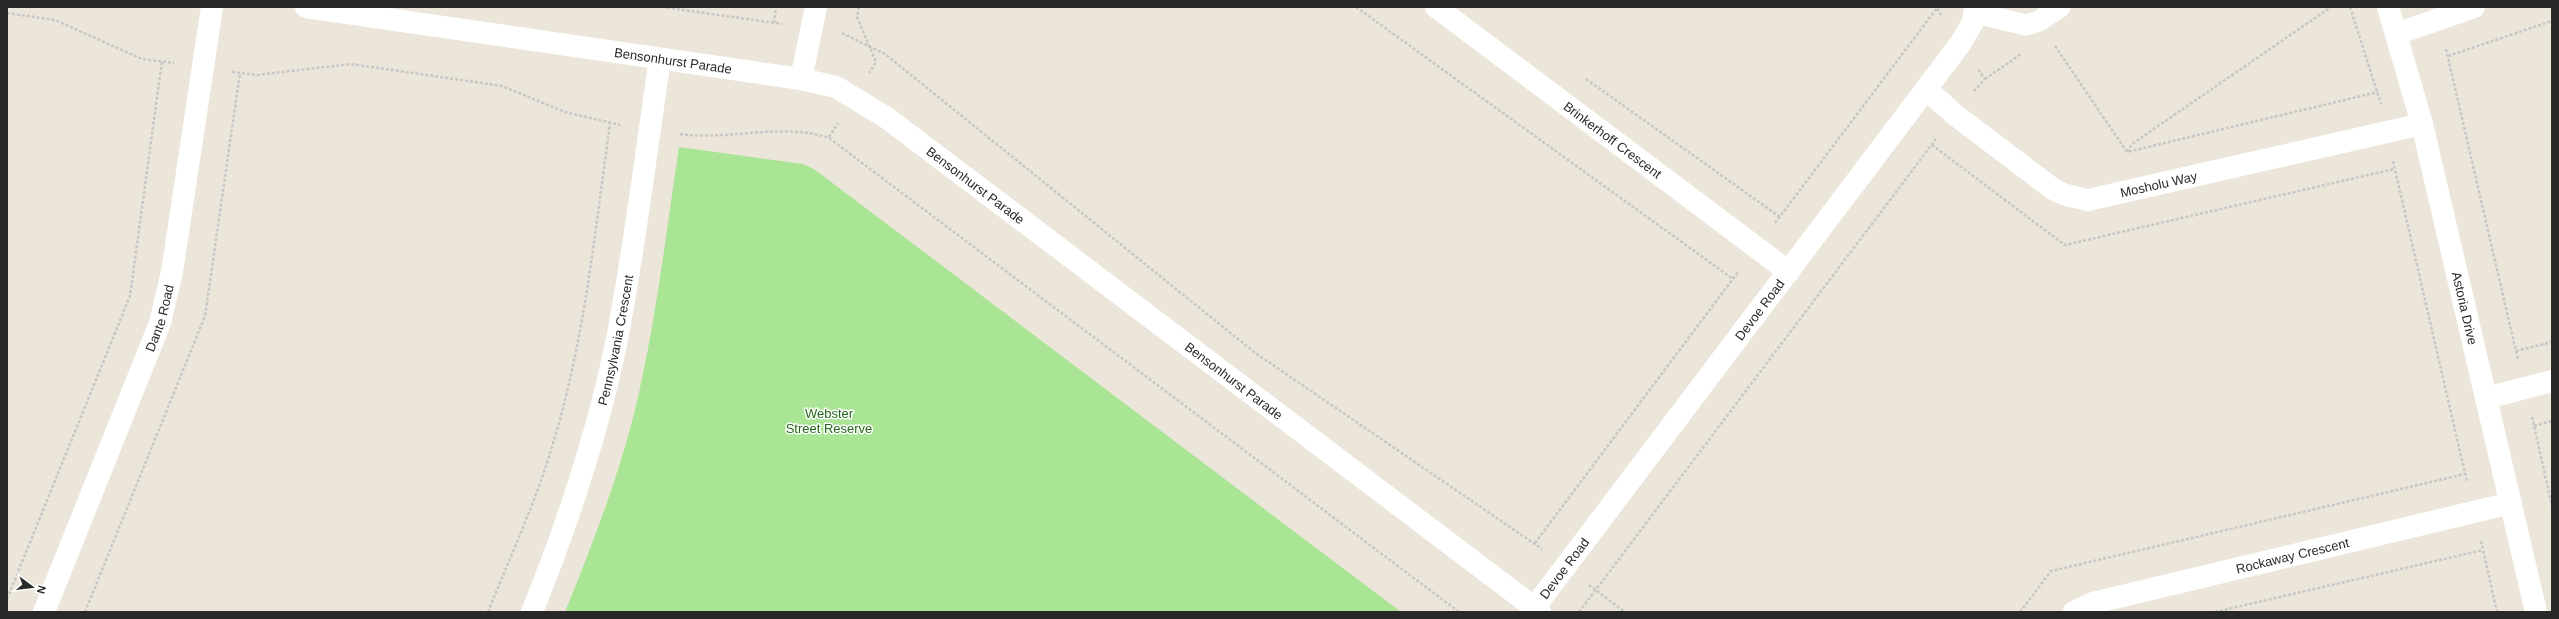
<svg xmlns="http://www.w3.org/2000/svg" width="2559" height="619" font-family="Helvetica,sans-serif">
  <rect width="100%" height="100%" fill="#ece6da"/>
  <!-- green -->
  <path fill="#aae495" d="M679 147 803 164 814 169 1401 612H565C595 538 625 461 641 383 658 305 667 226 679 147Z"/>
  <g fill="none" stroke-linecap="round" stroke-linejoin="round">
    <!-- path -->
    <path stroke="#c7c7c7" stroke-width="2.5" stroke-dasharray="3 2" stroke-linecap="butt" d="M662 7 782 24
      M859 7 857 17 876 62 869 73
      M1356 7 1733 279
      M2350 7 2381 104
      M7 13 55 20 142 59 174 63
      M774 23 776 7
      M842 33 885 54 1254 352 1542 549
      M2055 46 2127 152 2378 92
      M2446 49 2518 360
      M2448 56 2552 21
      M232 72 257 75 351 64 502 86 565 112 620 125
      M1586 79 1780 217
      M1985 79 2021 54
      M1974 91 1985 79 1978 69
      M680 134C730 141 783 122 829 138L1459 612
      M829 137 838 123
      M1932 145 2065 245 2394 169
      M2127 152 2132 144 2331 7
      M2393 161 2467 482
      M1775 223 1937 8 1941 15
      M2516 351 2552 342
      M2532 417 2552 506
      M2534 426 2552 421
      M2481 541 2497 612
      M1535 543 1738 272
      M1589 585 1625 612
      M7 599 130 296 162 61
      M85 612 205 316 240 73
      M488 612C511 555 537 499 554 440 585 337 595 230 610 124
      M1579 612 1936 139
      M2020 612 2051 571 2465 474
      M2215 612 2483 550"/>
    <!-- lane -->
    <path stroke="#fff" stroke-width="21" d="M1975 13 2026 25 2039 21 2060 7"/>
    <!-- street -->
    <g stroke="#fff" stroke-width="22">
      <path id="s1" d="M1436 7 1789 272"/>
      <path id="s2" d="M2388 7 2422 124 2536 612"/>
      <path d="M2396 34 2474 7"/>
      <path d="M801 79 816 7"/>
      <path id="s3" d="M1926 89 1954 114 2053 189 2066 195 2088 200 2422 124"/>
      <path d="M2486 398 2552 381"/>
      <path id="s4" d="M1534 608 1960 44 1973 22 1975 7"/>
      <path id="s5" d="M44 612 160 323 172 272 212 7"/>
      <path id="s6" d="M532 612C568 523 598 433 617 339 635 246 646 152 660 59"/>
      <path id="s7" d="M2074 612 2093 603 2511 503"/>
    </g>
    <!-- secondary -->
    <path stroke="#fff" stroke-width="22" id="s8" d="M306 7 801 79 836 87 887 118 1540 612"/>
  </g>
  <g text-anchor="middle" stroke-width="3" stroke-linejoin="round" paint-order="stroke">
    <!-- street labels -->
    <g font-size="13" fill="#292929" stroke="#fff">
      <text dy="5" stroke="none"><textPath href="#s8" startOffset="371">Bensonhurst Parade</textPath></text>
      <text dy="5" stroke="none"><textPath href="#s1" startOffset="221">Brinkerhoff Crescent</textPath></text>
      <text dy="5" stroke="none"><textPath href="#s3" startOffset="271">Mosholu Way</textPath></text>
      <text dy="5" stroke="none"><textPath href="#s8" startOffset="707">Bensonhurst Parade</textPath></text>
      <text dy="5" stroke="none"><textPath href="#s2" startOffset="311">Astoria Drive</textPath></text>
      <text dy="5" stroke="none"><textPath href="#s4" startOffset="374">Devoe Road</textPath></text>
      <text dy="5" stroke="none"><textPath href="#s5" startOffset="316">Dante Road</textPath></text>
      <text dy="5" stroke="none"><textPath href="#s6" startOffset="285">Pennsylvania Crescent</textPath></text>
      <text dy="5" stroke="none"><textPath href="#s8" startOffset="1031">Bensonhurst Parade</textPath></text>
      <text dy="5" stroke="none"><textPath href="#s7" startOffset="226">Rockaway Crescent</textPath></text>
      <text dy="5" stroke="none"><textPath href="#s4" startOffset="50">Devoe Road</textPath></text>
    </g>
    <!-- park labels -->
    <g font-size="13" fill="#226718" stroke="#fff">
      <text x="829" y="418">Webster<tspan x="829" dy="15">Street Reserve</tspan></text>
    </g>
  </g>
  <!-- border -->
  <rect width="2559" height="619" fill="none" stroke="#292929" stroke-width="16"/>
  <!-- north arrow -->
  <g transform="translate(32 587) rotate(105)" stroke="#ffffff" stroke-width="3" paint-order="stroke">
  <path d="M0-3L7 15L0 10L-7 15Z" fill="#292929"/>
  <text y="-6" font-size="11" font-weight="bold" text-anchor="middle" fill="#292929">N</text>
  </g>
</svg>
